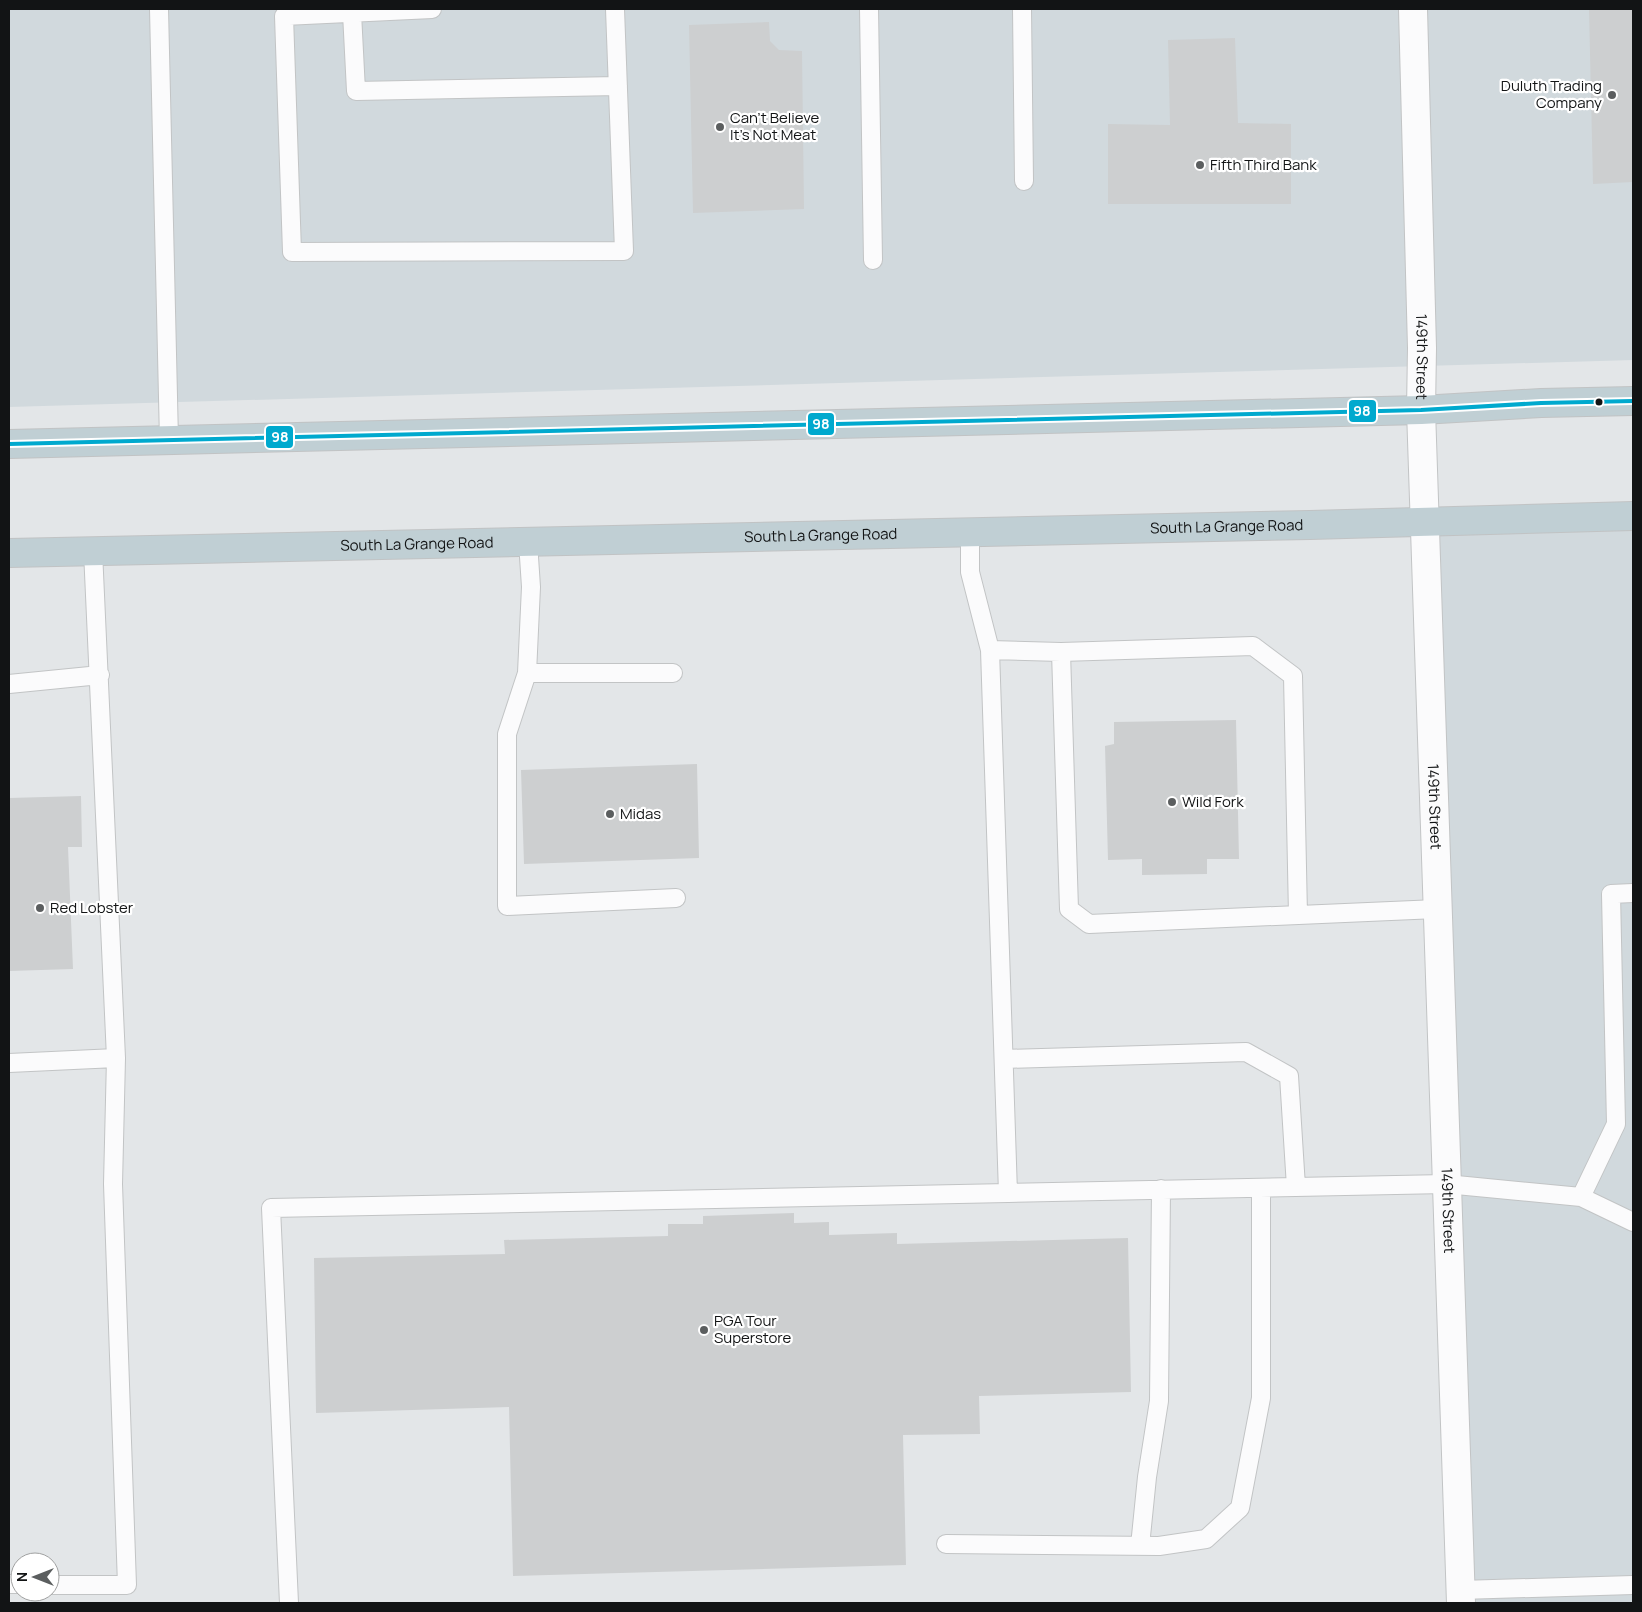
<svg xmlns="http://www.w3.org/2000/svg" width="1642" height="1612" font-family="Manrope,sans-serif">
  <rect width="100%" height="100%" fill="#e3e6e8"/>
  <!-- built -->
  <path fill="#d1d9dd" d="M9 9H1633V360L9 407Z
    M1633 525V1603H1469L1438 532Z"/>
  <!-- building -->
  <path fill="#cdcfd0" d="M1589 9H1633V182L1593 184Z
    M769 22 770 41 779 50 802 51 804 209 693 213 689 25Z
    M1235 38 1238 123 1291 124V204H1108V124L1170 125 1168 40Z
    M1236 720 1239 859H1207V874L1142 875V859L1108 860 1105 746 1114 744V722Z
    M697 764 699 858 524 864 521 770Z
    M81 796 82 847H68L73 969 9 971V798Z
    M794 1213V1223L829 1222V1235L897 1233V1244L1128 1238 1131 1392 979 1396 980 1434 903 1435 906 1565 513 1576 509 1407 316 1413 314 1258 505 1254 504 1240 668 1236V1224H703V1216Z"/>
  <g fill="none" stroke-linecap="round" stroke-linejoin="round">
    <!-- lane casing -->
    <g stroke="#c2c4c5" stroke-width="20">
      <path id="lane" d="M159 9 169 440
        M432 9 284 16 292 252 624 251 615 9
        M869 9 873 260
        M1022 9 1024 181
        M352 13 356 91 618 86
        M528 542 531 587 527 673H673
        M990 650 1061 652
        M527 673 507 734V906L676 898
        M9 684 100 675
        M1298 915 1293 676 1253 646 1061 652 1069 909 1089 924 1437 909
        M1004 1059 1246 1052 1289 1076 1296 1187
        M9 1063 116 1058
        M1008 1193 1446 1184 1581 1197 1633 1222
        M1581 1197 1616 1124 1611 894 1633 893
        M946 1544 1159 1546 1206 1539 1240 1508 1261 1398V1188
        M1140 1546 1147 1477 1159 1401 1161 1189
        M9 1584H20
        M50 1585H127L113 1184 116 1058 93 551
        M1460 1590 1633 1585
        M289 1603 271 1208 1008 1193 990 650 970 572V533"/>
    </g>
    <!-- street casing -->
    <g stroke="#c2c4c5" stroke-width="30">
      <g id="street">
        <path id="s1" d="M1413 9 1422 348 1421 410 1461 1603"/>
      </g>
    </g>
    <!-- highway casing -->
    <g stroke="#c1c3c4" stroke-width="30">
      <g id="highway">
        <path d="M9 444 1421 410 1541 403 1633 401"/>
        <path id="s2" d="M9 553 1310 525 1633 516"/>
      </g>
    </g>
    <!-- lane -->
    <use href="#lane" stroke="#fbfbfc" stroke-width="18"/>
    <!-- street -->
    <use href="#street" stroke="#fbfbfc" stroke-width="28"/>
    <!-- highway -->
    <use href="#highway" stroke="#c0cfd4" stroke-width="28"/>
    <!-- bus-1 casing -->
    <g stroke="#fff" stroke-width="8">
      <path id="bus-1" d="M9 444 1421 410 1541 403 1633 401"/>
    </g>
    <!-- bus-1 -->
    <use href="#bus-1" stroke="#00a9ce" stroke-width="4"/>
  </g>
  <!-- markers -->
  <g fill="#5b5e5f" stroke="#fff" stroke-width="2">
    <circle cx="1612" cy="95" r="5"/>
    <circle cx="720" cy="127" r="5"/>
    <circle cx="1200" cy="165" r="5"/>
    <circle cx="1172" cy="802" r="5"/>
    <circle cx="610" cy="814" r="5"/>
    <circle cx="40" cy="908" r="5"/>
    <circle cx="704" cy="1330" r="5"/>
  </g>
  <circle fill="#121415" stroke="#fff" stroke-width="2" cx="1599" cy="402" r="4.5"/>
  <g text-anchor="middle" stroke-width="4.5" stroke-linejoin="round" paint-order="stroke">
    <!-- poi labels -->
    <g font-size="15" fill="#121415" stroke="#fff" text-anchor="start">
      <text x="1602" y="91" text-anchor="end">Duluth Trading<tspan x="1602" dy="17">Company</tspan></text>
      <text x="730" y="123">Can't Believe<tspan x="730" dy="17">It's Not Meat</tspan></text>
      <text x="1210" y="170">Fifth Third Bank</text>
      <text x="1182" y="807">Wild Fork</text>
      <text x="620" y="819">Midas</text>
      <text x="50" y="913">Red Lobster</text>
      <text x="714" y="1326">PGA Tour<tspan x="714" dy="17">Superstore</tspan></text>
    </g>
    <!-- street labels -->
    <g font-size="15" fill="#121415" stroke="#fff">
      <text dy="5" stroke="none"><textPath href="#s1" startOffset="348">149th Street</textPath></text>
      <text dy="5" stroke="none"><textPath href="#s2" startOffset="1218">South La Grange Road</textPath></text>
      <text dy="5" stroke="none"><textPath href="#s2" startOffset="812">South La Grange Road</textPath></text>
      <text dy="5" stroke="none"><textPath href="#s2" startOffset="408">South La Grange Road</textPath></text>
      <text dy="5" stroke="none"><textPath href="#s1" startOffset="798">149th Street</textPath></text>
      <text dy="5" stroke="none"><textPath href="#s1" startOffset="1202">149th Street</textPath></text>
    </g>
  </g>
  <g stroke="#fff" stroke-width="2">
    <rect x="1348" y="399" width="29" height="24" rx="5" fill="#00a9ce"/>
    <rect x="807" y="412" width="28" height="24" rx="5" fill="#00a9ce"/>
    <rect x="265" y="425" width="29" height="24" rx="5" fill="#00a9ce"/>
  </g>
  <g font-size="14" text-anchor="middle" font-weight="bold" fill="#fff">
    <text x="1362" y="416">98</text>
    <text x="821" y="429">98</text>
    <text x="280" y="442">98</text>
  </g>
  <!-- border -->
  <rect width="1642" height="1612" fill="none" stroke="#121415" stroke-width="20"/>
  <!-- north arrow -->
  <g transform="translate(35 1577) rotate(270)"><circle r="24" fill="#ffffff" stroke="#a0a1a1"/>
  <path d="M0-4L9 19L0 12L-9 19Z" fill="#5b5e5f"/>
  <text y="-8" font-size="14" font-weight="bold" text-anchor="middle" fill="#121415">N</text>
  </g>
</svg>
